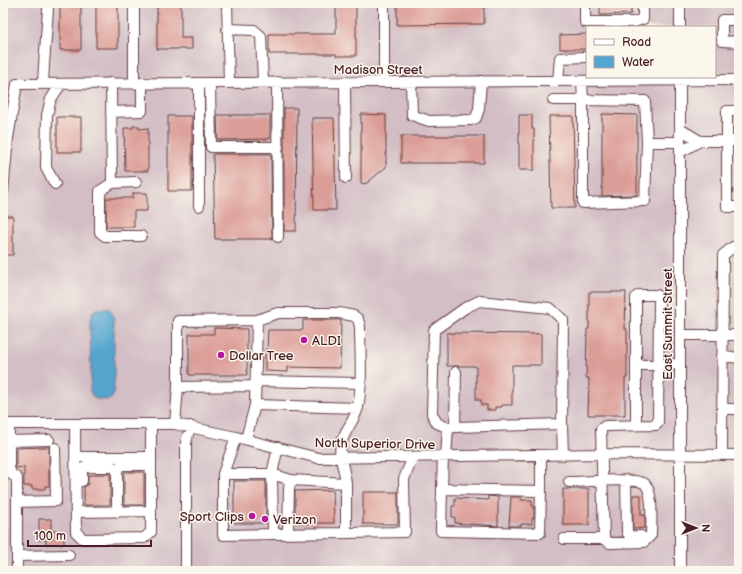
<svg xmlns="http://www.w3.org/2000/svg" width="742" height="574" font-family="'Balsamiq Sans',sans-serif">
  <rect width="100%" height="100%" fill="#fbf7ec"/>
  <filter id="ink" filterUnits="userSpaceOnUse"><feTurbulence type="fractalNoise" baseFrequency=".025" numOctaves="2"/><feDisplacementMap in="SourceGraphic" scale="8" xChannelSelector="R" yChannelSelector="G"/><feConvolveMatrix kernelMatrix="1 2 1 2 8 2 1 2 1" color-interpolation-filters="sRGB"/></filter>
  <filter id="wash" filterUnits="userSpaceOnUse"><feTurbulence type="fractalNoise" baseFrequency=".012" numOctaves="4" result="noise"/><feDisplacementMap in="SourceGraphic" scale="16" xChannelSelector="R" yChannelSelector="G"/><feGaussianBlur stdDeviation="0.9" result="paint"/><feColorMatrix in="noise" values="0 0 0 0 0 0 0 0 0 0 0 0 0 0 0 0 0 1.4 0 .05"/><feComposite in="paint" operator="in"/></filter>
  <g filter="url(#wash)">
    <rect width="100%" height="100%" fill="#f4ebd5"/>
    <!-- industrial -->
    <path fill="#d2bec4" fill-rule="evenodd" d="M3 3H739V571H3ZM587 27H715V77H587Z"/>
    <!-- water -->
    <path fill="#54a5cf" stroke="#4f627d" d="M108 308 111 311 114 319V391L112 398 108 400 97 399 93 397 90 391 91 374 90 321 93 311 98 309Z"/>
    <g id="blocks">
      <!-- building -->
      <path fill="#db9d97" d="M60 3H81V50H60Z
        M96 3H118V48H96Z
        M157 3H181V38H192V49H157Z
        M336 3H356V56H336V54H269V34H336Z
        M397 3H484V24L397 25Z
        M600 3H631V14L600 15Z
        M587 34V49H560V35Z
        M284 108H297L296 231H284Z
        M361 114 386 115V167L367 183 361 184Z
        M602 114 637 115V195L602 196Z
        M217 115H270V139L218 140Z
        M519 115H532V129H534V170H519Z
        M168 116H192V191H168Z
        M549 116H573L575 208H551Z
        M57 117H81V152H57Z
        M312 118H334L336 210H314Z
        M133 126H139V129L148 128V171H125L124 128H133Z
        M401 136H484V163H401Z
        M213 154H271L272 239H215Z
        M133 193H147V211H134V227H106V198H133Z
        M4 216H13V255H4Z
        M589 292H626L625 329H627V378H625V415H588L589 378H586L587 329H589Z
        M303 320H341L340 368 288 367V372L265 371V350H267L268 330H303Z
        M214 328 247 329V375H189V334H214Z
        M447 333 541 334V365H512V405H502V407H495V410H487V405H481V400H476V366H447Z
        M44 447H49V486H45V489H32V486H24V467L16 468V448Z
        M124 472H144V505H124Z
        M96 474H110V505H84V487L88 484V475H96Z
        M234 481H266V523H234Z
        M563 489H589V525H563Z
        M333 490 334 523H295V491Z
        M363 492H398V524H363Z
        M633 495H641V515H645V528L633 529Z
        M488 496 498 497V526L455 523V517H452V506H455V498L488 500Z
        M511 497H521V500H532V506H534V518H532V524H521V526H509Z
        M39 519H51V531H64V544H46V540H39Z"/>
    </g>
  </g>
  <g filter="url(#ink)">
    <use href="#blocks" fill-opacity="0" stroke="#643e44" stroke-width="1"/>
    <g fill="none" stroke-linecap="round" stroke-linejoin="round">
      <!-- minor casing -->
      <g stroke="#643e44" stroke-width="12">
        <path id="minor" d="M227 3 229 82
          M384 3V82
          M585 3V22H634L643 19V3
          M680 3V27
          M739 20H722V41L739 42
          M227 29 254 30 261 36 263 82
          M558 81 560 58 587 57
          M582 81 583 100 645 101 647 142H680
          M277 82 278 237
          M345 82 346 178
          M411 82 412 115 429 121 471 120 476 118 479 109 481 81
          M111 83 112 183 100 191V232L105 236H141
          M134 83V3
          M210 83 211 147H278
          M43 84 44 65 48 9
          M553 100H583V203L645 201 647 142
          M739 111H727V207H739
          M111 112 142 111V83
          M680 129 700 141
          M680 152 700 141H739
          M112 183 136 182
          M55 184 46 168 47 115 51 99 61 84
          M3 192 8 138 17 84 739 80
          M199 206V83
          M680 335H739
          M722 356 739 358
          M636 365 680 364
          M256 381 360 383
          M178 387 256 386
          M255 405 358 408
          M722 409H739
          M3 424H175L236 437 318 458 601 454 739 455
          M9 424V467L11 474 17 478V571
          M75 424 76 532 83 539 144 538 151 532V424
          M175 424 178 387V321L257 320 278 313H339L354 316 358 319 360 327C360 352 363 383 358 407 355 420 344 431 341 444 338 457 345 470 346 483
          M455 427 456 372
          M448 428 455 427 562 424
          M236 437 223 474V535L273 534 272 474 278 447
          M246 439 255 405 257 320
          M9 441 49 440
          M722 455 723 255 733 247 739 248
          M75 457H151
          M443 457 442 489 541 491V455
          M446 457 448 428 437 423 432 414 434 330 465 308 479 301 550 308 563 320 562 424 563 455
          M223 474H272L291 480 346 483V533L273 534
          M626 480 627 532C630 538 635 536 641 536
          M82 481V469L85 467H113
          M569 482C583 482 637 477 645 484 654 493 651 523 651 535L644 542 610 543 604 539 601 429 605 426 656 425 658 423 659 299 657 295H639L636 297V424
          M442 489 441 531 540 533 541 491
          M17 502 56 501 55 448
          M76 512 151 511
          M117 512V471L119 467 122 465H151
          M346 533 405 532 404 479 413 457
          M288 534 289 488 291 480
          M564 539H604
          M17 556 69 555
          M186 571V443L190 426
          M680 571V77"/>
      </g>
      <!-- minor -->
      <use href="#minor" stroke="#fff" stroke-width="10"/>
    </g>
  </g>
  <!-- markers -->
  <g fill="#b5179e" stroke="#fbf7ec" stroke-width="1.5">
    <circle cx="304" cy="340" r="4"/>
    <circle cx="221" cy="355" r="4"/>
    <circle cx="252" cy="516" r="4"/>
    <circle cx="265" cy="519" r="4"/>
  </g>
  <g text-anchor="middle" stroke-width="3" stroke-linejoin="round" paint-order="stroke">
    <!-- street labels -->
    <g font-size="13" fill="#4a1f2b" stroke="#fbf7ec">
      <text x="378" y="74">Madison Street</text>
      <text transform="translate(667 324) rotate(-90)" y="5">East Summit Street</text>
      <text transform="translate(375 443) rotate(1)" y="5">North Superior Drive</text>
    </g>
    <!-- poi labels -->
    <g font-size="13" fill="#4a1f2b" stroke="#fbf7ec" text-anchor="start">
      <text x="312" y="345">ALDI</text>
      <text x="229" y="360">Dollar Tree</text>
      <text x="244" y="521" text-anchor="end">Sport Clips</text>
      <text x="273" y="524">Verizon</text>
    </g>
  </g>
  <!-- margin -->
  <rect width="742" height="574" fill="none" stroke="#fbf7ec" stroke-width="16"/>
  <!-- legend -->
  <rect x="586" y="26" width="130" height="52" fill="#fbf7ec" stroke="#b4a19f"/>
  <rect x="594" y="39" width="20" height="6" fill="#ffffff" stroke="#b4a19f"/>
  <text x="622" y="46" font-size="12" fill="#4a1f2b">Road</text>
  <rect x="594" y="56" width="20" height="12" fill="#54a5cf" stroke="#b4a19f"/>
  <text x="622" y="66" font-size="12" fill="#4a1f2b">Water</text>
  <!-- north arrow -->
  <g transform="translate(696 528) rotate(90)" stroke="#fbf7ec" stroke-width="3" paint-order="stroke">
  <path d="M0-3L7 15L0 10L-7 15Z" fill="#4a1f2b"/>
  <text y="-6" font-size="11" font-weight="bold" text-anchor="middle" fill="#4a1f2b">N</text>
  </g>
  <!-- scale -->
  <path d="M28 540v6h123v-6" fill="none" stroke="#4a1f2b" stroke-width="2"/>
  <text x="34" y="540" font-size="12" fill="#4a1f2b" stroke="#fbf7ec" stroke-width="3" paint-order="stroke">100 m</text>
</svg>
